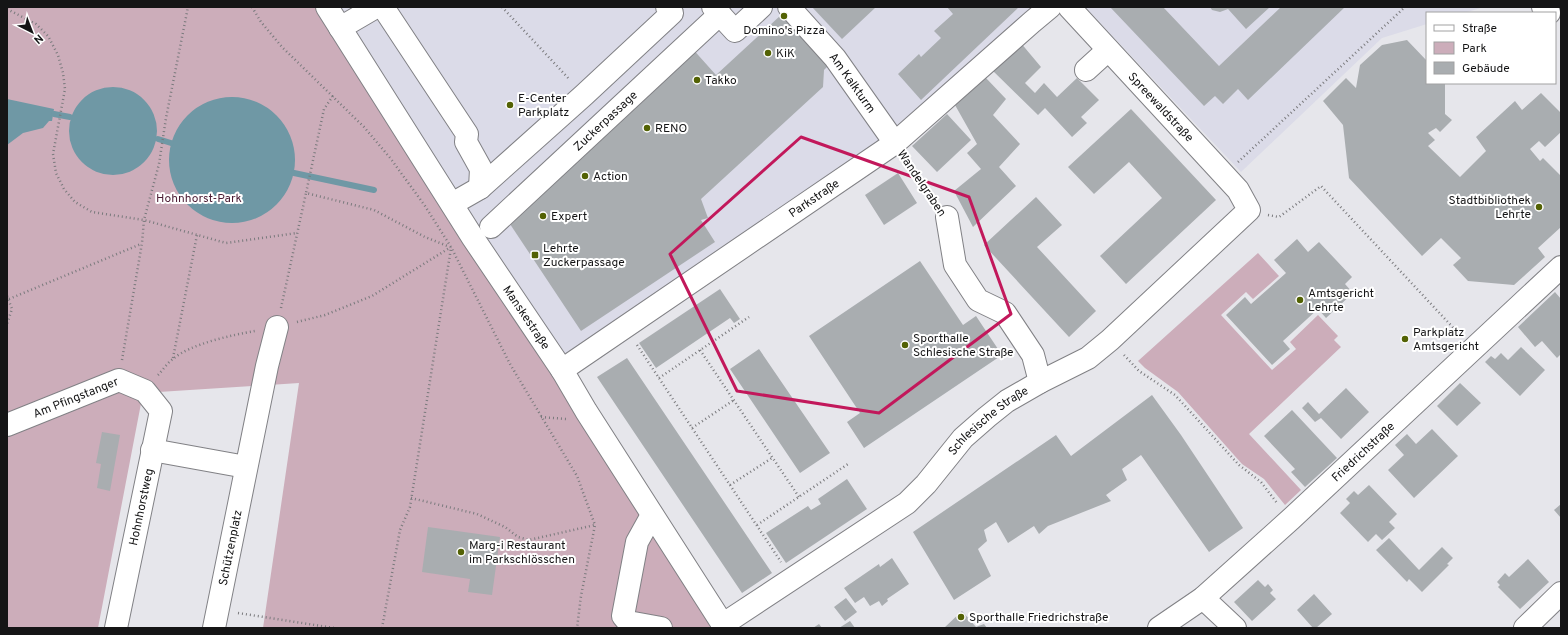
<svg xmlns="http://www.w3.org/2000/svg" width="1568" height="635" font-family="Overpass,sans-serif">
  <rect width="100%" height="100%" fill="#e6e6eb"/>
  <!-- built -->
  <path fill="#dbdbe8" d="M315 7H1059L904 141 550 368Z
    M1085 7H1484L1464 13H1427V24L1382 38 1241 172Z"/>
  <!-- green -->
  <path fill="#ccadba" d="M7 7H315L550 368 715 628H263L299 383 143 393 98 628H7Z
    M1258 253 1279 276 1253 299 1246 292 1221 315 1272 370 1296 349 1290 342 1318 315 1338 336 1334 340 1341 347 1249 434 1301 490 1285 505 1264 479 1242 464 1178 392 1145 368 1138 361Z"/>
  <!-- water -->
  <path fill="#6f98a5" d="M69 131a44 44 0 1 1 88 0a44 44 0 1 1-88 0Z
    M169 160a63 63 0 1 1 126 0a63 63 0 1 1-126 0Z
    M7 99 54 109 52 121H49L43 128 23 133 7 145Z"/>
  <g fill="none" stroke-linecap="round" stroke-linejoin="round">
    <!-- stream -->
    <path stroke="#6f98a5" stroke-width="6" d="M54 114 70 117
      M158 139 171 143
      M294 173 374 190"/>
  </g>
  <!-- building -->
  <path fill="#a9adb0" d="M812 7H876L842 39Z
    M947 7H1019L921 100 898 74 919 54 921 57 941 38 934 31 953 14Z
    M1110 7H1163L1219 66 1281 7H1345L1248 100 1238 89 1223 104 1215 96 1204 106Z
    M1210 7H1270L1246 29 1228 9 1220 12 1212 10Z
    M781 15 828 66 824 70 823 87 701 199 708 218 701 220 715 242 581 331 508 221 682 37 716 75Z
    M1407 40 1427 61V83H1445V114L1452 120 1440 132 1436 128 1428 133 1435 140 1428 146 1460 177 1486 151 1476 137 1515 101 1522 110 1541 93 1561 113V132L1545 147 1539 141 1530 149 1540 161 1543 158 1561 176V227L1538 248 1545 257 1514 285 1468 281 1453 265 1461 258 1441 238 1422 256 1349 178 1343 125 1323 101 1346 78 1356 88 1360 65 1382 45Z
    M1020 42 1041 67 1025 83 1035 93 1044 83 1057 97 1077 78 1099 100 1081 117 1087 123 1072 137 1045 108 1038 115 991 69Z
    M986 78 1006 99 993 115 1020 144 999 167 1016 186 973 227 954 191 981 169 967 153 977 144 955 105Z
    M1131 109 1216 200 1126 284 1100 256 1162 198 1129 162 1094 194 1068 167Z
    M947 114 971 140 937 172 912 146Z
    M898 173 917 203 884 225 865 195Z
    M1036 197 1062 225 1037 247 1096 311 1069 337 984 245Z
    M1297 239 1308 252 1319 242 1352 277 1345 284 1353 293 1326 318 1318 309 1283 341 1290 349 1272 365 1226 315 1245 297 1251 304 1286 273 1274 260Z
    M920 261 963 325 976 316 1002 355 864 448 847 422 860 413 809 336Z
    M720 289 740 319 734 323 730 318 656 368 639 343Z
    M1555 292 1561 299V354L1557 358 1542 341 1535 347 1518 327Z
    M1521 347 1545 370 1520 396 1485 362 1491 356 1495 359 1501 353 1508 360Z
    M759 349 830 453 800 473 730 369Z
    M627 358 772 573 742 593 597 377Z
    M1460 383 1481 403 1457 426 1437 406Z
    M1346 388 1369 412 1341 439 1321 418 1315 422 1302 408 1308 402 1319 414Z
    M1152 395 1181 435 1243 528 1209 552 1141 455 1122 469 1127 480 1106 495 1111 501 1048 526 1039 534 1034 526 1008 543 996 522 984 530 987 541 978 549 991 576 954 600 913 532 1056 435 1071 456Z
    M1292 410 1337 458 1305 487 1291 472 1295 469 1264 436Z
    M1432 429 1458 456 1414 498 1388 470 1404 455 1395 445 1407 434 1416 444Z
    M102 432 120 435 110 491 97 488 101 464 96 463Z
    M847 479 867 509 786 563 766 533 808 506 811 510 821 504 818 499Z
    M1369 485 1397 514 1389 522 1395 528 1382 540 1376 534 1368 542 1340 513 1350 503 1346 499 1354 491 1358 495Z
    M1561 504V518L1554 510Z
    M428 527 500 537 492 595 468 592 470 579 422 572Z
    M1389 538 1419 570 1442 547 1453 558 1447 564 1449 565 1422 592 1409 579 1407 582 1376 550Z
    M892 558 909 584 887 599 888 601 882 606 879 601 870 606 864 597 855 603 844 588 879 564 880 567Z
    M1528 559 1549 582 1520 609 1498 587 1500 585 1497 582 1505 573 1509 577Z
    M1258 580 1265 587 1268 584 1273 590 1270 593 1276 599 1252 621 1234 602Z
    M1314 594 1332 614 1316 628H1313L1297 610Z
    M846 598 857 612 845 621 834 607Z
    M962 611 976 627 984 624 987 628H944Z
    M850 621 855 628H839Z
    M819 624 822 628H813Z"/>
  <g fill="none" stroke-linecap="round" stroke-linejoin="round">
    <!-- minor casing -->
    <g stroke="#818185" stroke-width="24">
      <g id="minor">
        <path id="s1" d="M327 7 473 238 562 370 586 411 725 628"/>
        <path d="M383 7 467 134 466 142 481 169 480 188"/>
        <path d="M713 7 735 31 761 7"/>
        <path id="s2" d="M789 7 835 58 895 143"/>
        <path d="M1543 7 1549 13"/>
        <path d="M340 28 376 7"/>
        <path d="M1086 70 1108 50"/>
        <path d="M452 204 480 188 584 95 672 13 667 7"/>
        <path d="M947 217 955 265 978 300 1005 313 1033 355 1040 382"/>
        <path id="s3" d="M491 227 720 14"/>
        <path id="s4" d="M562 370 895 143 1032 22 1050 7"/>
        <path id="s5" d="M7 425 119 380 145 391 161 411 116 628"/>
        <path d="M152 450 246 467"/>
        <path d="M652 515 637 542 623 616 628 622 661 628"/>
        <path d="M1203 598 1235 628"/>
        <path id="s6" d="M722 625 907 503 926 484 963 438 987 417 1007 401 1040 382 1088 358 1110 340 1249 210 1238 190 1069 7"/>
        <path id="s7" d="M214 628 267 366 277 327"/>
        <path id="s8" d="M1159 628 1203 598 1291 519 1561 267"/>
        <path d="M1525 628 1561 593"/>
      </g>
    </g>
    <!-- path -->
    <path stroke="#7a7a7d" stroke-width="2.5" stroke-dasharray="1 3" stroke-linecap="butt" d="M252 7 261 22 282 47 364 127 391 159 425 206 451 247 510 364 577 476 595 525 581 596 577 628
      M502 7 570 80
      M7 9 36 24 48 36 58 55 63 73 65 89 53 154 56 173 64 189 75 202 92 212 144 220 226 243 297 233
      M333 96 324 109 306 193 374 210 425 237 450 247
      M907 160 935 200
      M1238 162 1405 7
      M1268 215 1279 217 1321 186 1459 334
      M7 296 12 309 7 324
      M9 299 141 244
      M281 308 306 193
      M297 322 325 315 372 296 451 247
      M637 345 781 562
      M700 350 799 497
      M1124 355 1139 371 1175 395 1239 465 1261 482 1277 503
      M173 358 197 235
      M122 360 142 243 144 220 159 164 166 118 188 7
      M158 375C163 370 167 363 173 359 190 344 232 335 255 331
      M659 378 749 317
      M541 417 566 419
      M692 428 734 400
      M730 485 772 458
      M411 498 477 514 505 527 518 537 529 540 595 525
      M757 525 848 464
      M238 613 334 628
      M382 628 400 530 410 507 451 248"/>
    <!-- minor -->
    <use href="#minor" stroke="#fff" stroke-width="22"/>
  </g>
  <!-- marked area -->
  <path fill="none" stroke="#c2185b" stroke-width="3" stroke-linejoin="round" d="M801 137 969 197 1011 314 879 413 737 391 670 254Z"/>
  <!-- markers -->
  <g fill="#536204" stroke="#fff" stroke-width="1.5">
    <circle cx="784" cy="16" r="4"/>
    <circle cx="768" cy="53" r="4"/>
    <circle cx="697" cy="80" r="4"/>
    <circle cx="510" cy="105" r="4"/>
    <circle cx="647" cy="128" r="4"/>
    <circle cx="585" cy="176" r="4"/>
    <circle cx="1539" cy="207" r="4"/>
    <circle cx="543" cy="216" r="4"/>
    <rect x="531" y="251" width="8" height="8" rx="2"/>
    <circle cx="1300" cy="300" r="4"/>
    <circle cx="1405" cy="339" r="4"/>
    <circle cx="905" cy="345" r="4"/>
    <circle cx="461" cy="552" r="4"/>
    <circle cx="961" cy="617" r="4"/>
  </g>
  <g text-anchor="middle" stroke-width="4" stroke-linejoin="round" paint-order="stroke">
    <!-- poi labels -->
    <g font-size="12" fill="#151516" stroke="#fff" text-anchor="start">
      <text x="784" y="34" text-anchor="middle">Domino's Pizza</text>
      <text x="776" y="57">KiK</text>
      <text x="705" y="84">Takko</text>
      <text x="518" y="102">E-Center<tspan x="518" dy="14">Parkplatz</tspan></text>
      <text x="655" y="132">RENO</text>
      <text x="593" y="180">Action</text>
      <text x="1531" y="204" text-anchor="end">Stadtbibliothek<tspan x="1531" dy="14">Lehrte</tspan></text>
      <text x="551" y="220">Expert</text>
      <text x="543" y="252">Lehrte<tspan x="543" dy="14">Zuckerpassage</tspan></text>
      <text x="1308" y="297">Amtsgericht<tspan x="1308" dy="14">Lehrte</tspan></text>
      <text x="1413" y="336">Parkplatz<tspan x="1413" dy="14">Amtsgericht</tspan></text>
      <text x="913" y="342">Sporthalle<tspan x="913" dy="14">Schlesische Straße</tspan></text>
      <text x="469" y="549">Marg-i Restaurant<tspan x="469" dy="14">im Parkschlösschen</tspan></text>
      <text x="969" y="621">Sporthalle Friedrichstraße</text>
    </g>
    <!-- street labels -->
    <g font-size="12" fill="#151516" stroke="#fff">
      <text dy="4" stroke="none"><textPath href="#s2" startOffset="99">Am Kalkturm</textPath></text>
      <text transform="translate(1161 107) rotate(47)" y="4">Spreewaldstraße</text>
      <text dy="4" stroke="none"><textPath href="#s3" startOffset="156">Zuckerpassage</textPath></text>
      <text transform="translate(922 183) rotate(56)" y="4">Wandelgraben</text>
      <text dy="4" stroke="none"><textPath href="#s4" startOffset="305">Parkstraße</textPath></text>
      <text dy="4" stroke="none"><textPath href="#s1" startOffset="369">Manskestraße</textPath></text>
      <text dy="4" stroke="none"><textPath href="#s5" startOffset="74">Am Pfingstanger</textPath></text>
      <text dy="4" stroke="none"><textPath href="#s6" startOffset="338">Schlesische Straße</textPath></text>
      <text dy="4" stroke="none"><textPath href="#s8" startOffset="270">Friedrichstraße</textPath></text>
      <text transform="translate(141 507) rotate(-78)" y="4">Hohnhorstweg</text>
      <text dy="4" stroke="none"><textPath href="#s7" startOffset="82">Schützenplatz</textPath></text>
    </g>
    <!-- park labels -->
    <g font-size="12" fill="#4b1b33" stroke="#fff">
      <text x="199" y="202">Hohnhorst-Park</text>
    </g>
  </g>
  <!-- border -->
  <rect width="1568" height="635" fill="none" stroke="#151516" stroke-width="16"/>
  <!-- legend -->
  <rect x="1426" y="12" width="130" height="72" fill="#ffffff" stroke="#a1a1a2"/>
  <rect x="1434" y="25" width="20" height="6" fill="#ffffff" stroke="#a1a1a2"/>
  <text x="1462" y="32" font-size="12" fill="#151516">Straße</text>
  <rect x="1434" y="42" width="20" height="12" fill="#ccadba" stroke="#a1a1a2"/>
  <text x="1462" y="52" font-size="12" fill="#151516">Park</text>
  <rect x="1434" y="62" width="20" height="12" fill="#a9adb0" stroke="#a1a1a2"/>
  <text x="1462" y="72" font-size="12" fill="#151516">Gebäude</text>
  <!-- north arrow -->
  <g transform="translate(32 32) rotate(138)" stroke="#ffffff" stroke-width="3" paint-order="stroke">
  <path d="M0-3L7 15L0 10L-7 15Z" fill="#151516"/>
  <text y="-6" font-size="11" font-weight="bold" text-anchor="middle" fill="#151516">N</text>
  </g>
</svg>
